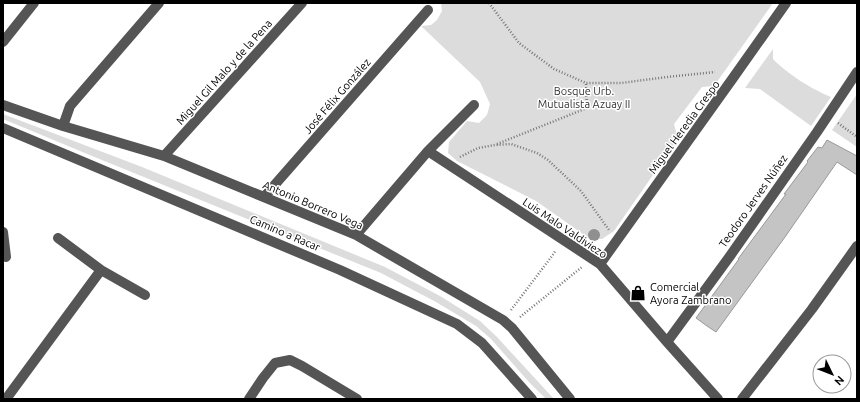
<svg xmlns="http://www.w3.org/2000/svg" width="860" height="402" font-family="Ubuntu,sans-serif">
  <rect width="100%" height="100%" fill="#fff"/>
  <!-- green -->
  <path fill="#dcdcdc" d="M441 3H773L714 86 702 87 674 124 678 139 614 231 602 239H590L536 201 457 161 448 153 449 142 467 121 479 123 487 115 490 104 480 82 421 26 431 25 437 20 442 11Z
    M773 49V59C786 73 813 90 831 97L811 126 760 89 745 88Z
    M857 94V147L832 130Z
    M3 114 142 167 385 267 440 296 480 321 497 337 554 399H546L528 381 491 339 476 326 436 302 381 273 97 158 3 119Z"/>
  <!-- building -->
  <path fill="#c4c4c4" stroke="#999" d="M827 140 857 156V175L837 162 785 237 716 332 707 326 696 318 739 259H738L786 194H784L808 162 807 161 818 147 822 148Z"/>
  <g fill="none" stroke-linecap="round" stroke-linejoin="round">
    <!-- path -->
    <path stroke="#777" stroke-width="2.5" stroke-dasharray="1 2" stroke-linecap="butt" d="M489 3 519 43 554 69 586 83H621L667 77 715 72
      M838 123 857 137
      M497 144 587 108 586 83
      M460 157 478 148 495 145 511 144 537 153 548 160 581 191 609 230
      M511 310 552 256 556 250
      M520 317 582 267"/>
    <!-- minor -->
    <path stroke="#555" stroke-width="10" d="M3 42 34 3
      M3 105 63 126 164 156 356 235 503 320 512 328 570 399
      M63 126 70 106 159 3
      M3 128 340 270 457 324 482 343 532 399
      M428 151 600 264 667 342 718 399
      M164 156 302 3
      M264 197 428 10
      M3 232 6 257
      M356 235 428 151 474 105
      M58 238 101 270 145 295
      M600 264 733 78 786 3
      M667 342 730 256 817 132 857 72
      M6 399 101 270
      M249 399 263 378 275 363 290 360 302 366 357 399
      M742 399 812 309 857 246"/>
  </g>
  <!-- trees -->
  <circle fill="#8f8f8f" cx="594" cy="235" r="6"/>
  <!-- icons -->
  <defs>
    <g id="shop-bare" transform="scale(1.2)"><path d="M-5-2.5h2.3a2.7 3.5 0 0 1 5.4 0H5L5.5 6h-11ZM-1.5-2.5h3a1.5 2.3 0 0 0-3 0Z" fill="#000" stroke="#fff" stroke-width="2.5" paint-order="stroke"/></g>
  </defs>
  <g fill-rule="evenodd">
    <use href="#shop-bare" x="638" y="293"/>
  </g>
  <g text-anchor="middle" stroke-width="3" stroke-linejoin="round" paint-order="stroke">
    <!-- street labels -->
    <g font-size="11" fill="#000" stroke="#fff">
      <text transform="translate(224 72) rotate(-48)" y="4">Miguel Gil Malo y de la Pena</text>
      <text transform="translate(337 96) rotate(-49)" y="4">José Félix González</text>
      <text transform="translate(684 127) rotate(-54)" y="4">Miguel Heredia Crespo</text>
      <text transform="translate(753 201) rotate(-55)" y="4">Teodoro Jerves Núñez</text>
      <text transform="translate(313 205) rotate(23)" y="4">Antonio Borrero Vega</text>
      <text transform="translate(565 228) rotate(34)" y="4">Luis Malo Valdiviezo</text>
      <text transform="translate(285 233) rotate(23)" y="4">Camino a Racar</text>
    </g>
    <!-- park labels -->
    <g font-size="11" fill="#333" stroke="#fff">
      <text x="584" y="95">Bosque Urb.<tspan x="584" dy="13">Mutualista Azuay II</tspan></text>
    </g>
    <!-- poi labels -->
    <g font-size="11" fill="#000" stroke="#fff" text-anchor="start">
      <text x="650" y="291">Comercial<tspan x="650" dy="13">Ayora Zambrano</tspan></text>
    </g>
  </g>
  <!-- border -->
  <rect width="860" height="402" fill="none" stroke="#000000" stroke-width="8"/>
  <!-- north arrow -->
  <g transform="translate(832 374) rotate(133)"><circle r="19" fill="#ffffff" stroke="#999999"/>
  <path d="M0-3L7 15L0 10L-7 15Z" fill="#000000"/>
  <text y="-6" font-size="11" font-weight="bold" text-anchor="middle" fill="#000000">N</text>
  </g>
</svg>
